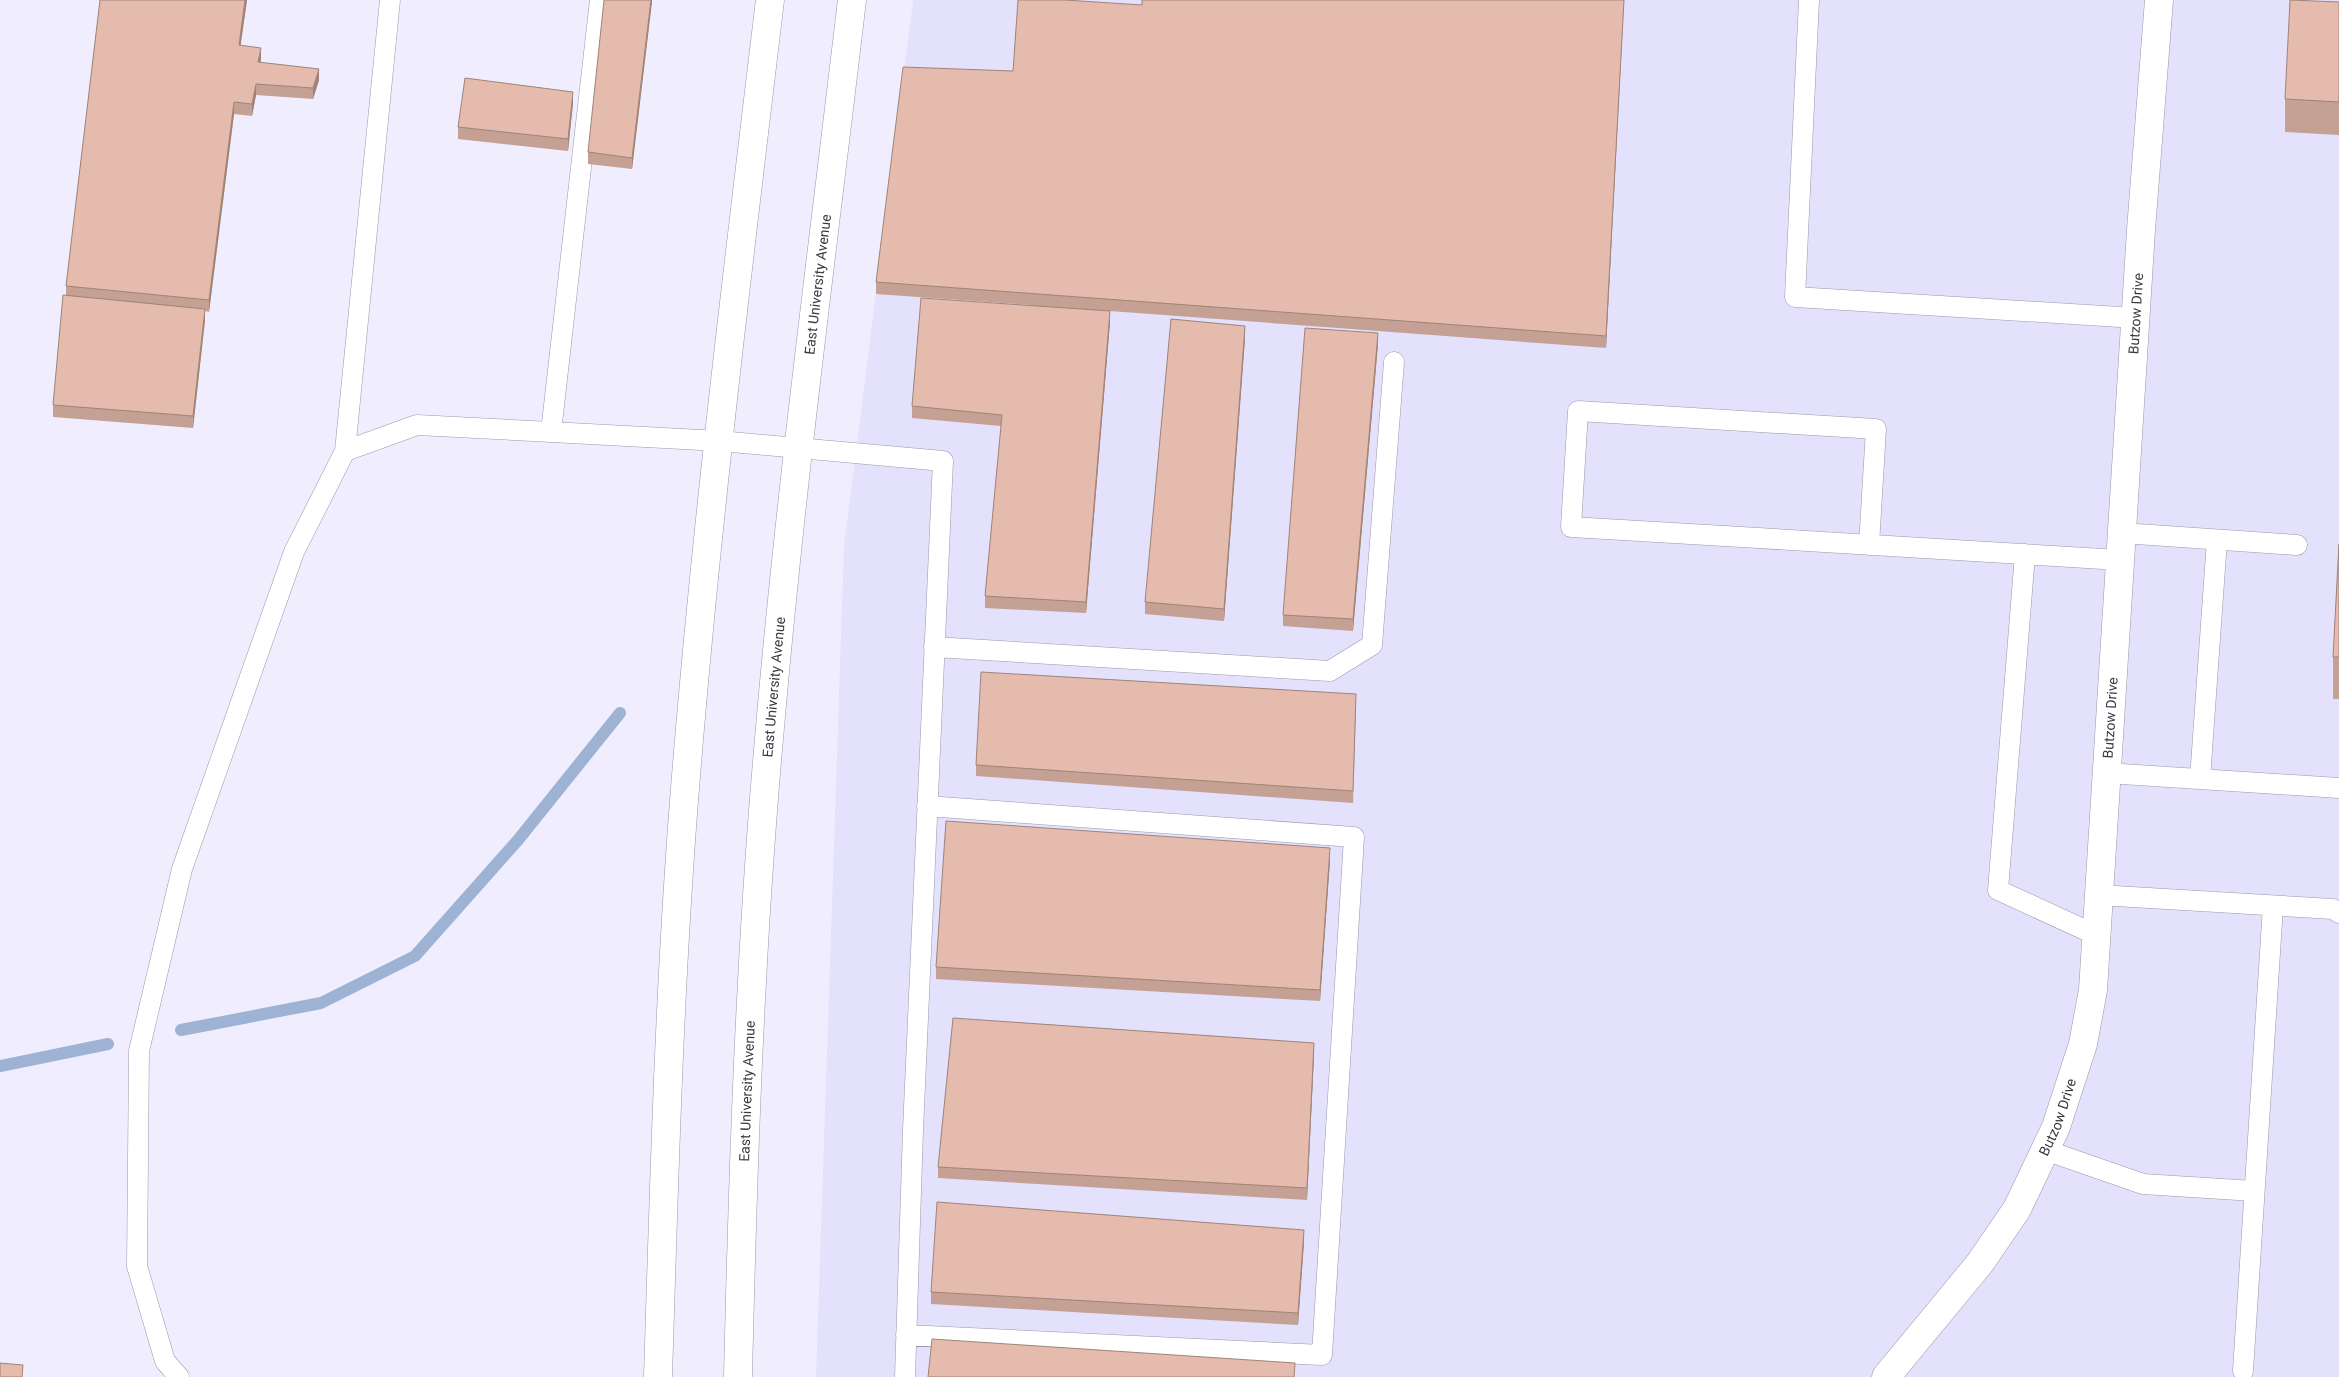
<svg xmlns="http://www.w3.org/2000/svg" width="2339" height="1377" font-family="Roboto,sans-serif">
  <rect width="100%" height="100%" fill="#f0eefe"/>
  <!-- built -->
  <path fill="#e4e1fc" d="M913 0H2339V1377H816L844 546Z"/>
  <g fill="none" stroke-linecap="round" stroke-linejoin="round">
    <!-- stream -->
    <path stroke="#9eb3d3" stroke-width="12" d="M181 1030 321 1003 415 956 518 840 620 713
      M0 1066 108 1044"/>
    <!-- lane casing -->
    <g stroke="#9a97aa" stroke-width="21">
      <path id="lane" d="M600 0 551 432 720 441 943 461 913 1130 905 1377
        M1809 0 1795 297 2136 318
        M345 451 390 0
        M2122 533 2297 545
        M1869 545 1876 429 1578 411 1571 527C1754 538 1937 548 2120 560
        M2025 554 1998 890 2096 935
        M934 647 1330 671 1372 645 1394 362
        M2106 773 2339 788
        M2200 779 2217 540
        M2098 895 2333 909 2339 913
        M2045 1150 2143 1184 2254 1191
        M906 1335 1322 1355 1354 837 927 806
        M2243 1371 2273 906
        M179 1377 165 1361 137 1266 139 1051 182 869 294 552 345 451 417 425 551 432"/>
    </g>
    <!-- street casing -->
    <g stroke="#9a97aa" stroke-width="29">
      <g id="street">
        <path id="s1" d="M1886 1377 1980 1263 2017 1209 2056 1127 2083 1044 2093 990 2141 230 2159 0"/>
      </g>
    </g>
    <!-- primary casing -->
    <g stroke="#9a97aa" stroke-width="29">
      <g id="primary">
        <path d="M658 1377C664 1185 669 993 684 801 705 533 738 267 770 0"/>
        <path id="s2" d="M738 1377C743 1164 750 951 769 739 790 492 823 246 852 0"/>
      </g>
    </g>
    <!-- lane -->
    <use href="#lane" stroke="#fff" stroke-width="20"/>
    <!-- street -->
    <use href="#street" stroke="#fff" stroke-width="28"/>
    <!-- primary -->
    <use href="#primary" stroke="#fff" stroke-width="28"/>
  </g>
  <!-- wall -->
  <path fill="#c4a194" d="M100 0H247L240 46 261 59 260 62 319 80 313 99 256 95 252 116 234 114 209 312 205 311V320L193 428 53 417V405L66 295V286Z
    M652 0 632 169 588 164V152Z
    M1142 0H1624L1606 348 1110 311V322L1086 613 985 608V596L1001 426 912 418V406L1031 305 876 294V282L1013 71 1142 5Z
    M2339 2V135L2285 132V99Z
    M573 103 568 151 458 139V127Z
    M1245 338 1224 621 1145 614V602Z
    M1378 344 1353 631 1283 626V615Z
    M2339 544V699H2333V657Z
    M1356 706 1353 803 976 776V765Z
    M1330 860 1320 1001 936 979V967Z
    M1314 1055 1307 1200 938 1178V1167Z
    M1304 1242 1298 1325 931 1304V1292Z"/>
  <!-- shaded-wall -->
  <path fill="#a08378" d="M245 0H247L239 57V45Z
    M651 0H652V2L632 169V158Z
    M1624 0 1606 348V336Z
    M261 48V59L258 74V62Z
    M319 69V80L313 99V88Z
    M256 84V95L252 116V104Z
    M573 92V103L568 151V139Z
    M234 102V114L209 312V300Z
    M205 309V320L193 428V416Z
    M1110 311V322L1086 613V602Z
    M1245 326V338L1224 621V609Z
    M1378 333V344L1353 631V619Z
    M1330 848V860L1320 1001V990Z
    M1314 1043V1055L1307 1200V1188Z
    M1304 1230V1242L1298 1325V1313Z"/>
  <!-- building -->
  <path fill="#e4bbac" stroke="#a08378" d="M100 0H245L239 45 261 48 258 62 319 69 313 88 256 84 252 104 234 102 209 300 66 286Z
    M604 0H651L632 158 588 152Z
    M1018 0H1065L1142 5V0H1624L1606 336 876 282 903 67 1013 71Z
    M2290 0 2339 2V102L2285 99Z
    M465 78 573 92 568 139 458 127Z
    M63 295 205 309 193 416 53 405Z
    M921 298 1110 311 1086 602 985 596 1002 415 912 406Z
    M1171 319 1245 326 1224 609 1145 602Z
    M1305 328 1378 333 1353 619 1283 615Z
    M2339 544V657H2333Z
    M981 672 1356 694 1353 791 976 765Z
    M946 821 1330 848 1320 990 936 967Z
    M953 1018 1314 1043 1307 1188 938 1167Z
    M937 1202 1304 1230 1298 1313 931 1292Z
    M932 1339 1295 1363 1294 1377H928Z
    M0 1363 23 1365 22 1377H0Z"/>
  <g text-anchor="middle" stroke-width="5" stroke-linejoin="round" paint-order="stroke">
    <!-- street labels -->
    <g font-size="14" fill="#3a3941" stroke="#fff">
      <text dy="5" stroke="none"><textPath href="#s2" startOffset="1096">East University Avenue</textPath></text>
      <text dy="5" stroke="none"><textPath href="#s1" startOffset="1124">Butzow Drive</textPath></text>
      <text dy="5" stroke="none"><textPath href="#s2" startOffset="691">East University Avenue</textPath></text>
      <text dy="5" stroke="none"><textPath href="#s1" startOffset="719">Butzow Drive</textPath></text>
      <text dy="5" stroke="none"><textPath href="#s2" startOffset="286">East University Avenue</textPath></text>
      <text dy="5" stroke="none"><textPath href="#s1" startOffset="314">Butzow Drive</textPath></text>
    </g>
  </g>
</svg>
